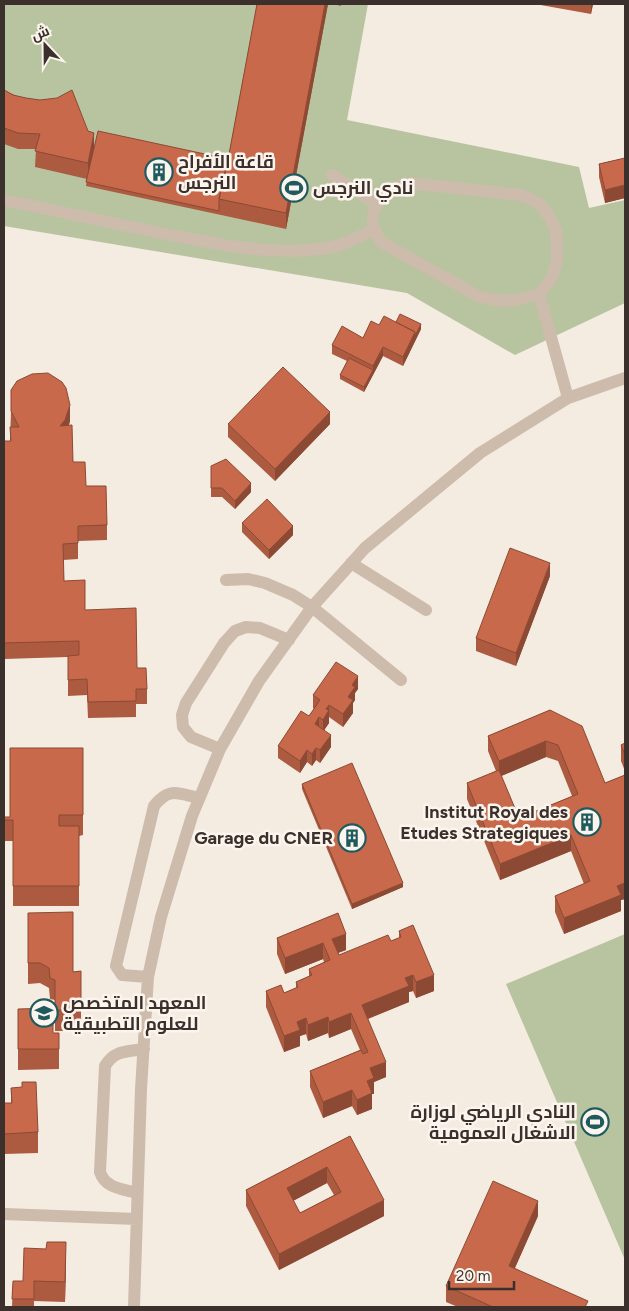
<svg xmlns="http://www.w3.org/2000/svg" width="629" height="1311" font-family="Figtree,Cairo,sans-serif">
  <rect width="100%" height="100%" fill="#f4ebe1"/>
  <!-- green -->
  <path fill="#b8c4a0" d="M4 4H368L347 120 579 167 589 208 625 200V303L515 355 407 293 4 226Z
    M625 934V1260L506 984Z"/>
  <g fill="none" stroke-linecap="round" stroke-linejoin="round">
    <!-- minor -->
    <path stroke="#cdbbac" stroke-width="12" d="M332 175 376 204
      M409 183 521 195 539 203 549 216 556 230 557 260 552 277 546 286 539 294 511 301 490 299 478 296 381 242C370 223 368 212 385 196 393 188 398 185 409 183Z
      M4 200C54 211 105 221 156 232 214 243 273 258 332 247 347 244 361 236 374 229
      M539 294 568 398
      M351 563 426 610
      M226 580 248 579 265 583 293 595 312 607 401 680
      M220 749 191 737 183 727 182 715 186 703 224 643 235 631 246 627 260 628 289 640
      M148 977 122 975 116 966 154 806C169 787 177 793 199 798
      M137 1193C122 1189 105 1188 100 1172L105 1066C115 1050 126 1052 144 1049
      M4 1214 137 1219
      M134 1307 141 1089 148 977 161 917 192 816 220 749 259 681 312 607 365 548 480 453 568 398 625 378"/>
  </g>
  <!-- wall -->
  <path fill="#ac5a40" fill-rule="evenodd" d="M257 4H328L286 229 86 186 87 179 35 167 36 149H18L4 144V90L88 131 94 145 228 159Z
    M333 4H341V6Z
    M535 4H593L591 14Z
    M625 158V198L605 203 599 177V164Z
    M396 322 421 329 403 366 383 356 364 392 340 379V375L347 361 332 354V345L363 338 379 325Z
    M11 411 70 421 69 425 73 462 107 525V540L78 541V559L63 560 64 581 85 610 137 668 147 689V704H136V717L88 718 87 695 68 696V657L4 659V441H10Z
    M228 424H330L275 481 228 437Z
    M211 466 251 492 235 509 222 497H211Z
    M242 523 293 535 269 559 242 532Z
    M550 576 516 666 476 651V638Z
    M358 689 355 693V700L353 703V713L343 727 329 717V723L324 730 331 747 320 763 316 760 312 766 307 762 300 773 278 758V746L309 716 314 709 313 708V695Z
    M550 710 605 783 625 775V899L621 900V911L564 934 555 912V896L584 884 571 851 500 880 467 799V783L496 771 488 751V736ZM546 757 558 761 572 796 519 818 501 776Z
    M625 743V771L621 761V745Z
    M83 748V835L79 836V906H13V841H4V817H10Z
    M302 784 403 887 352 909 302 789Z
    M28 913 73 972 81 971V1031H55V1000L50 999 49 988 40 983 28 984Z
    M338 913 346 950 338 953 339 955 391 941 399 938V931L434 991 416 998 413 991 409 992V1002L368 1019 386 1077 374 1082V1094H372V1109L357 1115 352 1106 323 1118 310 1087V1071L360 1050 351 1029 329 1038 328 1033 308 1041 306 1034 300 1036V1046L284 1052 266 1007V991L284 993 296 988V982L309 976V969L324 962 323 959 285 974 277 954V938Z
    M18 1009 53 1033H59V1069L18 1070Z
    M11 1088 38 1132V1153L4 1154V1103H11Z
    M350 1136 384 1216 279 1270 246 1206V1190ZM327 1183 334 1195 300 1213 293 1201Z
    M538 1216 515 1268 588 1307H458L446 1302V1286Z
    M66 1263 65 1302 34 1301V1307H12L13 1281H23Z"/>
  <!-- shaded-wall -->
  <path fill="#8c4a34" d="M325 4H328L286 229V213Z
    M591 4H593L591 14Z
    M94 133V149L88 179V163Z
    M625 185V198L605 203V190Z
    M421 324V329L403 366V357L415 332Z
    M383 347V356L364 392V387L373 370V366Z
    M70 405V421L65 436 60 426Z
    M330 412V424L275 481V469Z
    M251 483V492L235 509V501Z
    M293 526V535L269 559V550Z
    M550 563V576L516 666V653Z
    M358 676V689L355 693V700L353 703V713L343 727V714L352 685Z
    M329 705V723L323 732V720L326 709Z
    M319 717V730L315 724Z
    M331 735V747L320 763V750Z
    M546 741V757L499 777V761Z
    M316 748V760L312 766V754Z
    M307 750V762L300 773V761Z
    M571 835V851L500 880V864Z
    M403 883V887L352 909V904Z
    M625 883V899L621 900V911L564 934V918L617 886Z
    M346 934V950L332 955V939Z
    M323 943V959L285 974V958Z
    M413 975V991L409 992V1002L362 1021V1005L405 978Z
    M434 975V991L416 998V982Z
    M351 1013V1029L329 1038V1022Z
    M328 1017V1033L308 1041V1025Z
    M306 1018V1034L300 1036V1046L284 1052V1036L297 1022Z
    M386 1062V1077L374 1082V1094H372V1109L357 1115V1100L367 1081 370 1068Z
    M352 1090V1106L323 1118V1102Z
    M327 1167V1183L287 1204V1188Z
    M384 1200V1216L279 1270V1254Z
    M538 1201V1216L509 1281V1266Z
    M66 1242V1263L65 1302V1282Z"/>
  <!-- building -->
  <path fill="#c8694b" stroke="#8c4a34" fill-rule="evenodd" d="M257 4H325L286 213 219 199 230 149Z
    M4 90 13 95 26 98 40 100 57 98 72 90 88 131 94 133 88 163 35 151 40 134 18 133 4 128Z
    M98 131 228 159 219 199V211L86 182Z
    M625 158V185L605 190 599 164Z
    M400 314 421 324 415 336V332L396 322Z
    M384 316 415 332 403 357 383 347 373 366 332 345 342 326 363 338 371 321 379 325Z
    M349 358 373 370 364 387 340 375Z
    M283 367 330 412 275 469 228 424Z
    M48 373 62 382 66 388 70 405 65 420 60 426 72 425 73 462H85L86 486H106L107 525 78 526V543L63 544 64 581 85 580V610L136 608 137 668H146L147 689H136V701L88 702 87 679 68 680V656L79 655V641L4 643V441H11L10 427H19L11 411V390L17 381 32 374Z
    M226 459 251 483 235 501 222 488H211V466Z
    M267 499 293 526 269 550 242 523Z
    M510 548 550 563 516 653 476 638Z
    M336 662 358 676 352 685 355 687 348 697 353 700 343 714 329 705 326 709 329 710 323 720 319 717 315 724 331 735 320 750 316 748 312 754 307 750 300 761 278 746 301 711 309 716 320 700 313 695Z
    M550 710 582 726 605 783 625 775V883L617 886 621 895 564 918 555 896 590 881 571 835 500 864 467 783 499 770 519 818 578 794 558 745 546 741 499 761 488 736Z
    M625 743V755L621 745Z
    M10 748H83V815H59V826H79V886H13V820H4V817H10Z
    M352 763 403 883 352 904 302 784Z
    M73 912V972L81 971V1010H55V980L50 978 49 968 40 963H28V913Z
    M338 913 346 934 332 939 339 955 388 935 391 941 401 937 399 931 413 925 434 975 416 982 413 975 405 978 409 986 362 1005 386 1062 370 1068 374 1078 367 1081 372 1093 357 1100 352 1090 323 1102 310 1071 361 1050 363 1054 368 1052 351 1013 329 1022 328 1017 308 1025 306 1018 297 1022 300 1030 284 1036 266 991 281 985 284 993 298 987 296 982 312 975 309 969 330 960 323 943 285 958 277 938Z
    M53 1008V1033H59V1049H18V1009Z
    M22 1082H36L38 1132 4 1134V1103H12L11 1088 22 1087Z
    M350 1136 384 1200 279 1254 246 1190ZM327 1167 341 1192 300 1213 287 1188Z
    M493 1181 538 1201 509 1266 588 1301 585 1307H493L446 1286Z
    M47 1242H66L65 1282 34 1281V1299H12L13 1281H23L24 1248 46 1249Z"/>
  <!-- icons -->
  <defs>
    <g id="building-ring" transform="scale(1.4375)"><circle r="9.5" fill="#fbf5ee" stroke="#1f5a5e" stroke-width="1.5"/><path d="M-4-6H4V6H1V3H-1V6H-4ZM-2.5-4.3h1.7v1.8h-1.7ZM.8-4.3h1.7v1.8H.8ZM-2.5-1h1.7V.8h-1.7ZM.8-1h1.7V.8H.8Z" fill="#1f5a5e"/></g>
    <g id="stadium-ring" transform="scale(1.4375)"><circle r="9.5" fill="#fbf5ee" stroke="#1f5a5e" stroke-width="1.5"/><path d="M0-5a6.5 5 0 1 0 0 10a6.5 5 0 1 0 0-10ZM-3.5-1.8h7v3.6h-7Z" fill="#1f5a5e"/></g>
    <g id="university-ring" transform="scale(1.4375)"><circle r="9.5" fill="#fbf5ee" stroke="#1f5a5e" stroke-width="1.5"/><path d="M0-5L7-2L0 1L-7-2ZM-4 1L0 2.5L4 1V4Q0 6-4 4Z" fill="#1f5a5e"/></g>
  </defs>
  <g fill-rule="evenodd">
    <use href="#building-ring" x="159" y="172"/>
    <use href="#stadium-ring" x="294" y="188"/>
    <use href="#building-ring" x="587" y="822"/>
    <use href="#building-ring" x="352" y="838"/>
    <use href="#university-ring" x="44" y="1013"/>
    <use href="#stadium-ring" x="595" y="1122"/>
  </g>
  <g text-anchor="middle" stroke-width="5" stroke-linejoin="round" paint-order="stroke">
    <!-- poi labels -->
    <g font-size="18" font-weight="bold" fill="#3b302b" stroke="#fbf5ee" text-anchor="start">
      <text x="178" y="168">قاعة الأفراح<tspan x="178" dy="21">النرجس</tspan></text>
      <text x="313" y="194">نادي النرجس</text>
      <text x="568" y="818" text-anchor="end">Institut Royal des<tspan x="568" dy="21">Etudes Strategiques</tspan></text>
      <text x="333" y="844" text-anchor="end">Garage du CNER</text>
      <text x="63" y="1009">المعهد المتخصص<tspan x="63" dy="21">للعلوم التطبيقية</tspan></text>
      <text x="576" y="1118" text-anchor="end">النادي الرياضي لوزارة<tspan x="576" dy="21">الاشغال العمومية</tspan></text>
    </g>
  </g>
  <!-- border -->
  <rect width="629" height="1311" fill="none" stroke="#3b302b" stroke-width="10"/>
  <!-- north arrow -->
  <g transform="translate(45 45) rotate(338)" stroke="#fbf5ee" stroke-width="4" paint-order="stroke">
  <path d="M0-4L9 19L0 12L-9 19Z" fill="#3b302b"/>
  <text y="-8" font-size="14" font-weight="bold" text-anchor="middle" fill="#3b302b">ش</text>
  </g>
  <!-- scale -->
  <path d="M449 1281v8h65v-8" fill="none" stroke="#3b302b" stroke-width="2.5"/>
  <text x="456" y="1281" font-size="15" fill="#3b302b" stroke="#fbf5ee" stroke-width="4" paint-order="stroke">20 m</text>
</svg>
